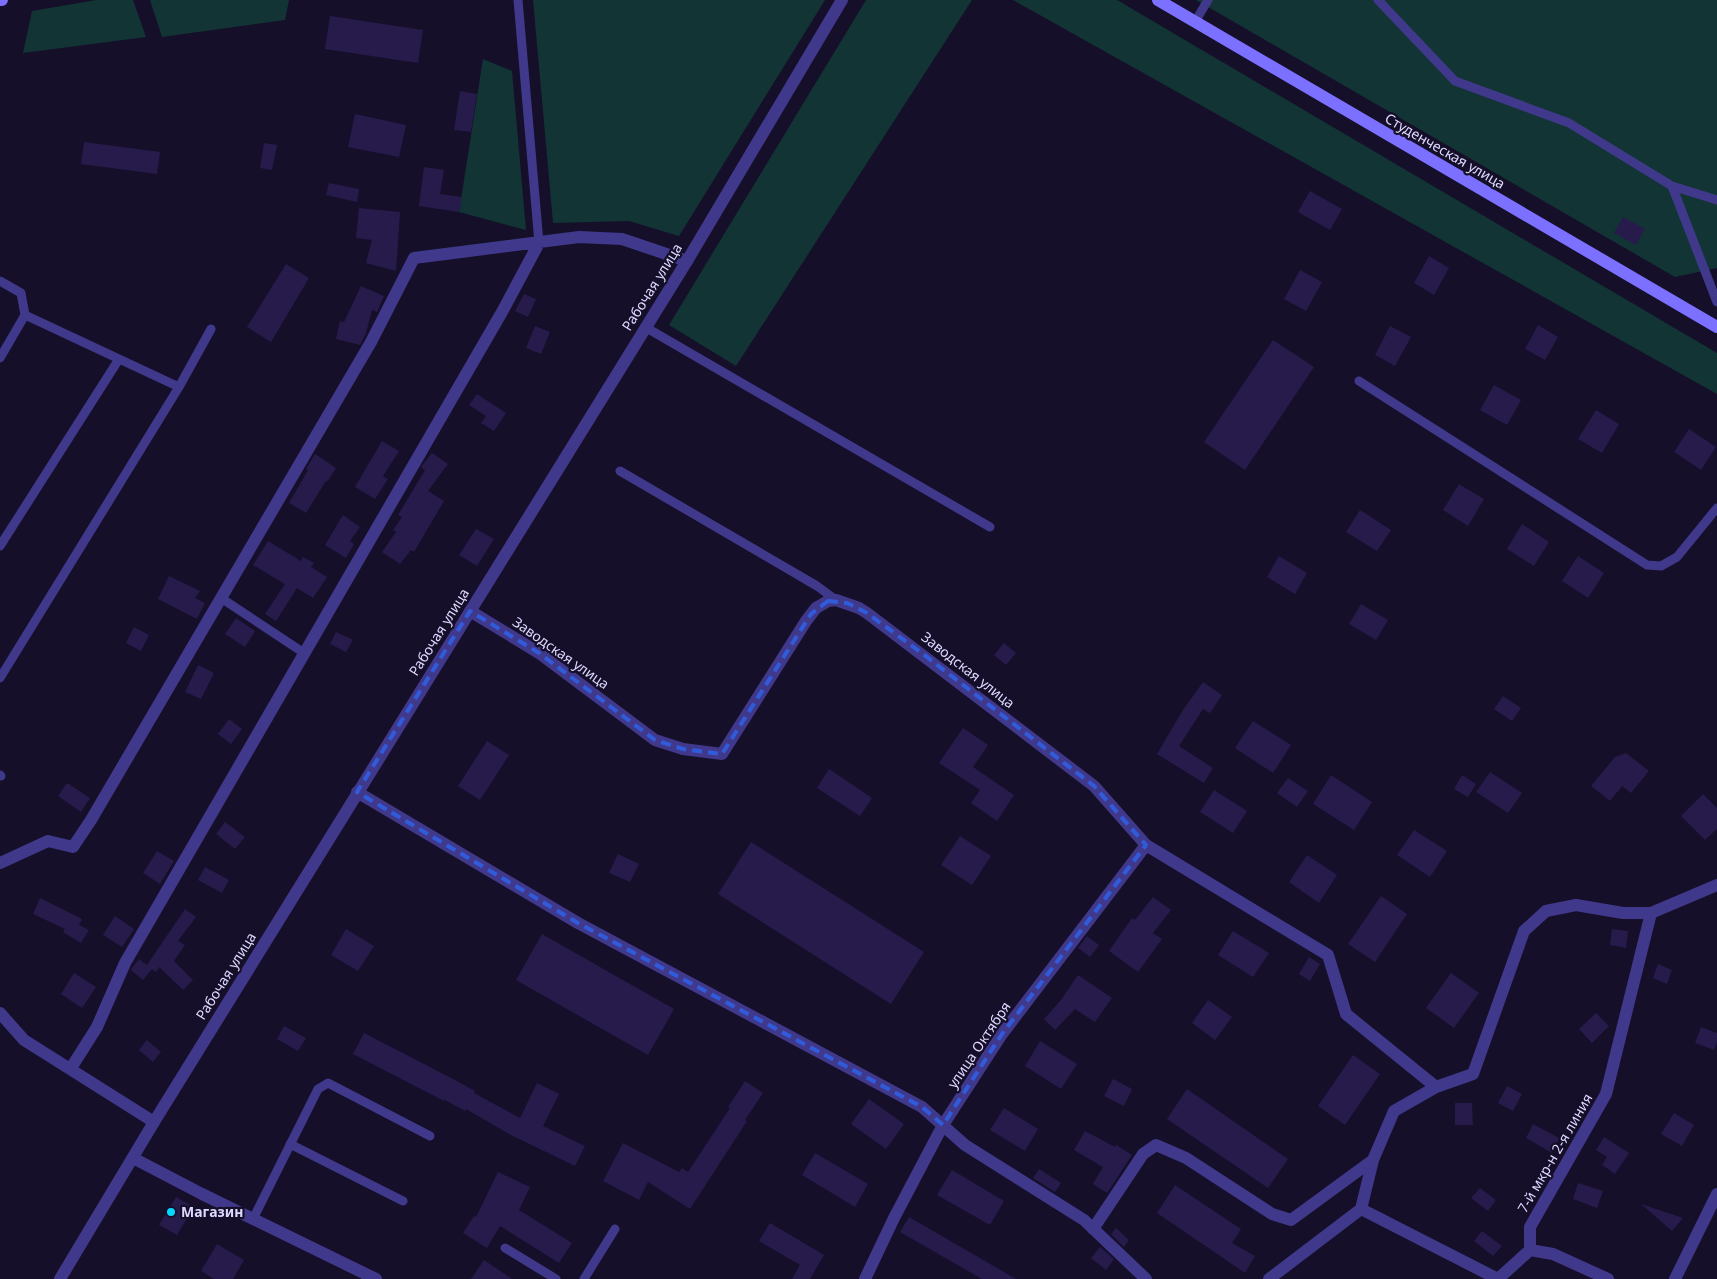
<svg xmlns="http://www.w3.org/2000/svg" width="1717" height="1279" font-family="'Noto Sans',sans-serif">
  <rect width="100%" height="100%" fill="#150f2a"/>
  <!-- green -->
  <path fill="#123434" d="M96 0H133L146 37 23 53 32 11Z
    M150 0H289L285 20 162 37Z
    M533 0H825L679 236 629 221 553 223Z
    M866 0H972L736 366 669 325Z
    M1013 0H1117L1717 353V394Z
    M1196 0H1717V268L1675 277Z
    M483 59 512 71 526 230 459 212Z"/>
  <!-- building -->
  <path fill="#271b4c" d="M330 16 423 30 418 63 325 49Z
    M460 91 477 94 471 132 454 130Z
    M355 114 406 125 399 157 348 147Z
    M84 142 160 152 157 174 81 164Z
    M264 143 277 145 272 170 260 168Z
    M424 167 444 170 440 194 462 197 459 212 419 206Z
    M329 183 359 189 357 202 326 195Z
    M1310 191 1342 209 1330 230 1298 212Z
    M359 208 400 212 396 271 366 263 372 240 356 238Z
    M1623 217 1645 229 1636 245 1614 233Z
    M1429 256 1449 268 1434 295 1414 283Z
    M286 264 309 278 271 342 247 327Z
    M1300 270 1322 282 1306 311 1284 299Z
    M361 286 384 296 377 312 372 310 366 333 360 345 336 339 340 321 344 322Z
    M524 294 536 299 528 317 515 311Z
    M1538 325 1558 337 1545 360 1525 349Z
    M535 326 550 332 541 354 526 348Z
    M1390 326 1411 337 1395 366 1375 355Z
    M1273 340 1314 367 1245 470 1204 442Z
    M1494 385 1521 400 1507 425 1480 410Z
    M477 394 506 413 494 431 481 423 486 416 469 405Z
    M1596 410 1619 424 1602 453 1578 439Z
    M1689 429 1716 447 1701 470 1674 452Z
    M382 441 399 451 383 476 388 479 375 499 355 487Z
    M432 453 448 464 428 491 444 501 414 552 411 550 400 564 382 552 396 532 393 530 402 517 398 515 425 470 421 467Z
    M315 454 336 468 327 482 326 481 306 513 289 503 308 470 306 469Z
    M1459 484 1484 499 1468 526 1443 510Z
    M1360 510 1391 530 1377 551 1346 532Z
    M343 515 360 527 350 541 354 544 346 558 325 545Z
    M1522 524 1549 542 1534 566 1507 549Z
    M476 529 494 539 477 566 459 555Z
    M268 541 301 561 303 557 314 563 311 567 327 577 313 598 297 588 276 621 265 614 285 584 253 565Z
    M1279 556 1307 573 1295 594 1267 577Z
    M1578 556 1604 573 1588 598 1562 581Z
    M169 576 200 591 195 598 205 603 197 619 158 599Z
    M1361 604 1388 620 1376 640 1349 624Z
    M236 618 255 631 245 647 225 634Z
    M134 627 149 635 141 651 126 643Z
    M336 632 353 640 346 652 330 644Z
    M1004 643 1016 653 1006 665 994 655Z
    M198 665 214 673 201 699 185 692Z
    M1203 682 1222 695 1210 713 1203 709 1179 746 1213 768 1204 783 1157 754 1183 710Z
    M1503 696 1521 708 1512 721 1494 709Z
    M229 719 242 729 231 744 218 734Z
    M1253 721 1291 745 1273 773 1235 748Z
    M963 728 988 745 973 767 1014 795 997 821 971 803 980 790 939 763Z
    M487 741 509 755 480 800 458 786Z
    M1626 753 1649 771 1631 793 1622 786 1610 801 1591 786 1615 757Z
    M829 769 872 798 860 816 817 788Z
    M1490 772 1522 793 1508 813 1476 792Z
    M1331 775 1372 802 1354 830 1313 804Z
    M1462 775 1476 784 1468 797 1454 789Z
    M1288 778 1308 791 1297 807 1277 793Z
    M67 783 90 798 81 812 58 796Z
    M1214 790 1247 811 1233 833 1200 812Z
    M1703 794 1717 808V829L1705 840 1681 816Z
    M225 822 245 837 235 849 216 834Z
    M1414 830 1447 851 1430 877 1397 855Z
    M960 836 991 856 972 885 941 865Z
    M751 842 924 952 891 1004 718 894Z
    M157 851 174 861 160 884 143 873Z
    M618 854 639 864 630 882 609 873Z
    M1307 855 1337 875 1319 903 1289 882Z
    M205 867 229 880 222 893 198 880Z
    M1381 896 1407 914 1375 962 1348 944Z
    M1153 897 1171 910 1153 933 1162 939 1138 972 1109 951 1132 918 1135 920Z
    M40 898 82 919 79 925 89 930 81 943 63 932 65 929 33 914Z
    M185 909 196 917 178 941 185 945 174 961 193 980 183 990 159 967 156 972 150 968 152 969 143 980 131 970 132 968 139 959 147 965Z
    M115 916 134 929 122 947 103 935Z
    M346 929 374 946 358 971 331 955Z
    M1612 929 1628 931 1626 948 1610 945Z
    M1233 931 1269 953 1253 977 1218 955Z
    M542 934 674 1009 648 1055 516 980Z
    M1087 936 1099 945 1090 957 1078 948Z
    M1309 957 1320 964 1310 981 1299 974Z
    M1658 964 1672 970 1667 984 1653 978Z
    M74 973 96 987 82 1008 61 994Z
    M1451 973 1479 993 1454 1028 1426 1008Z
    M1078 975 1112 998 1095 1022 1075 1009 1055 1030 1044 1019 1061 1000Z
    M1208 1000 1232 1017 1215 1040 1192 1023Z
    M1596 1013 1609 1026 1592 1043 1579 1029Z
    M284 1026 306 1038 298 1051 277 1039Z
    M1701 1027 1717 1033V1042L1714 1050 1695 1043Z
    M364 1033 455 1080 475 1091 474 1093 520 1118 537 1083 559 1094 543 1126 585 1146 575 1166 511 1135 466 1109 465 1111 445 1100 444 1101 353 1054Z
    M147 1040 161 1052 153 1062 139 1050Z
    M1040 1041 1077 1064 1061 1089 1025 1066Z
    M1353 1055 1380 1074 1345 1125 1318 1106Z
    M1113 1079 1132 1089 1124 1106 1104 1096Z
    M745 1081 763 1093 745 1120 747 1121 690 1209 648 1182 639 1200 603 1181 623 1143 679 1172 682 1168 688 1172 730 1108 728 1107Z
    M1507 1086 1522 1094 1513 1111 1498 1103Z
    M1187 1089 1288 1159 1268 1188 1167 1119Z
    M869 1099 904 1124 886 1149 851 1124Z
    M1455 1103H1472L1473 1125H1455Z
    M1004 1108 1038 1129 1025 1151 990 1130Z
    M1674 1113 1694 1125 1682 1146 1661 1134Z
    M1533 1124 1559 1138 1552 1153 1526 1138Z
    M1085 1131 1115 1147 1116 1145 1132 1155 1107 1193 1093 1184 1103 1167 1074 1150Z
    M1604 1137 1629 1153 1615 1174 1602 1165 1607 1157 1596 1150Z
    M815 1153 868 1184 855 1207 802 1175Z
    M1039 1169 1061 1183 1055 1192 1033 1178Z
    M952 1170 1004 1201 990 1225 937 1195Z
    M498 1172 530 1187 519 1210 572 1243 559 1263 500 1226 487 1248 463 1233 474 1216 476 1217Z
    M1578 1183 1603 1191 1597 1208 1573 1199Z
    M1175 1185 1241 1229 1232 1243 1255 1256 1245 1273 1157 1213Z
    M1480 1188 1496 1200 1488 1211 1471 1198Z
    M176 1197 194 1207 177 1235 159 1225Z
    M1641 1204 1683 1218 1672 1231Z
    M909 1217 1016 1279H982L900 1232Z
    M770 1223 824 1255 810 1279H792L800 1265 759 1241Z
    M1116 1228 1129 1240 1124 1247 1111 1234Z
    M1482 1231 1502 1246 1493 1256 1474 1241Z
    M217 1244 244 1260 233 1279H214L201 1271Z
    M1100 1247 1114 1259 1106 1270 1091 1258Z
    M484 1260 512 1279H471Z"/>
  <g fill="none" stroke-linecap="round" stroke-linejoin="round">
    <!-- service -->
    <path stroke="#40398b" stroke-width="9" d="M518 0 539 243
      M1378 0 1455 81 1569 123 1672 186 1717 200
      M1195 22 1208 0
      M1672 186 1717 302
      M0 281 21 293 25 315
      M645 327 990 527
      M0 358 25 315 179 387 0 678
      M1359 381 1647 565 1661 566 1677 557 1717 508
      M179 387 211 329
      M620 471 817 586 836 600
      M0 546 119 359
      M221 598 304 653
      M0 775 1 776
      M290 1144 403 1201
      M253 1219 318 1089 328 1083 430 1136
      M505 1248 556 1279
      M584 1279 615 1229"/>
    <!-- minor -->
    <path stroke="#40398b" stroke-width="12" d="M470 611 539 653 655 740 683 749 722 754 806 621 816 608 828 601 836 600 859 608 867 613 1094 786 1146 845 1328 955 1346 1014 1436 1087
      M357 792 578 923 922 1107 965 1145 1084 1220 1146 1279
      M0 863 48 841 73 847 91 820 371 342 414 258 579 237 622 239 687 261
      M0 1013 24 1040 154 1122
      M71 1068 97 1027 125 963 502 312 539 243
      M133 1158 202 1194 376 1279
      M1361 1209 1373 1160 1394 1111 1436 1087 1473 1074 1524 931 1546 911 1576 905 1623 913H1651L1717 885
      M1361 1209 1498 1279
      M1093 1229 1143 1154 1156 1145 1186 1158 1272 1214 1291 1220 1373 1160
      M1530 1250 1553 1254 1608 1279
      M865 1279 894 1218 943 1125 1002 1034 1146 845
      M1269 1279 1361 1209
      M1498 1279 1530 1250V1227L1606 1094 1651 913
      M1675 1279 1717 1194"/>
    <!-- tertiary -->
    <path stroke="#40398b" stroke-width="12" d="M60 1279 154 1122 687 261 842 0"/>
    <!-- secondary -->
    <path stroke="#7b70ff" stroke-width="12" d="M0 0H2
      M1158 0 1717 327"/>
  </g>
  <!-- marked area -->
  <path fill="none" stroke="#305cdc" stroke-width="4" stroke-dasharray="10 6" stroke-linejoin="round" d="M828 601 847 603 867 613 923 654 1094 786 1146 845 1002 1034 943 1125 922 1107 578 923 357 792 470 611 539 653 655 740 683 749 722 754 811 614Z"/>
  <!-- markers -->
  <circle fill="#05d8ff" stroke="#150f2a" stroke-width="2" cx="171" cy="1212" r="5"/>
  <g text-anchor="middle" stroke-width="4.5" stroke-linejoin="round" paint-order="stroke">
    <!-- street labels -->
    <g font-size="14" fill="#dfd9ff" stroke="#150f2a">
      <text transform="translate(1445 151) rotate(30)" y="5">Студенческая улица</text>
      <text transform="translate(652 287) rotate(-58)" y="5">Рабочая улица</text>
      <text transform="translate(439 632) rotate(-58)" y="5">Рабочая улица</text>
      <text transform="translate(561 653) rotate(35)" y="5">Заводская улица</text>
      <text transform="translate(968 670) rotate(38)" y="5">Заводская улица</text>
      <text transform="translate(226 976) rotate(-58)" y="5">Рабочая улица</text>
      <text transform="translate(979 1045) rotate(-56)" y="5">улица Октября</text>
      <text transform="translate(1555 1153) rotate(-60)" y="5">7-й мкр-н 2-я линия</text>
    </g>
    <!-- poi labels -->
    <g font-size="14" font-weight="bold" fill="#dfd9ff" stroke="#150f2a" text-anchor="start">
      <text x="181" y="1217">Магазин</text>
    </g>
  </g>
</svg>
